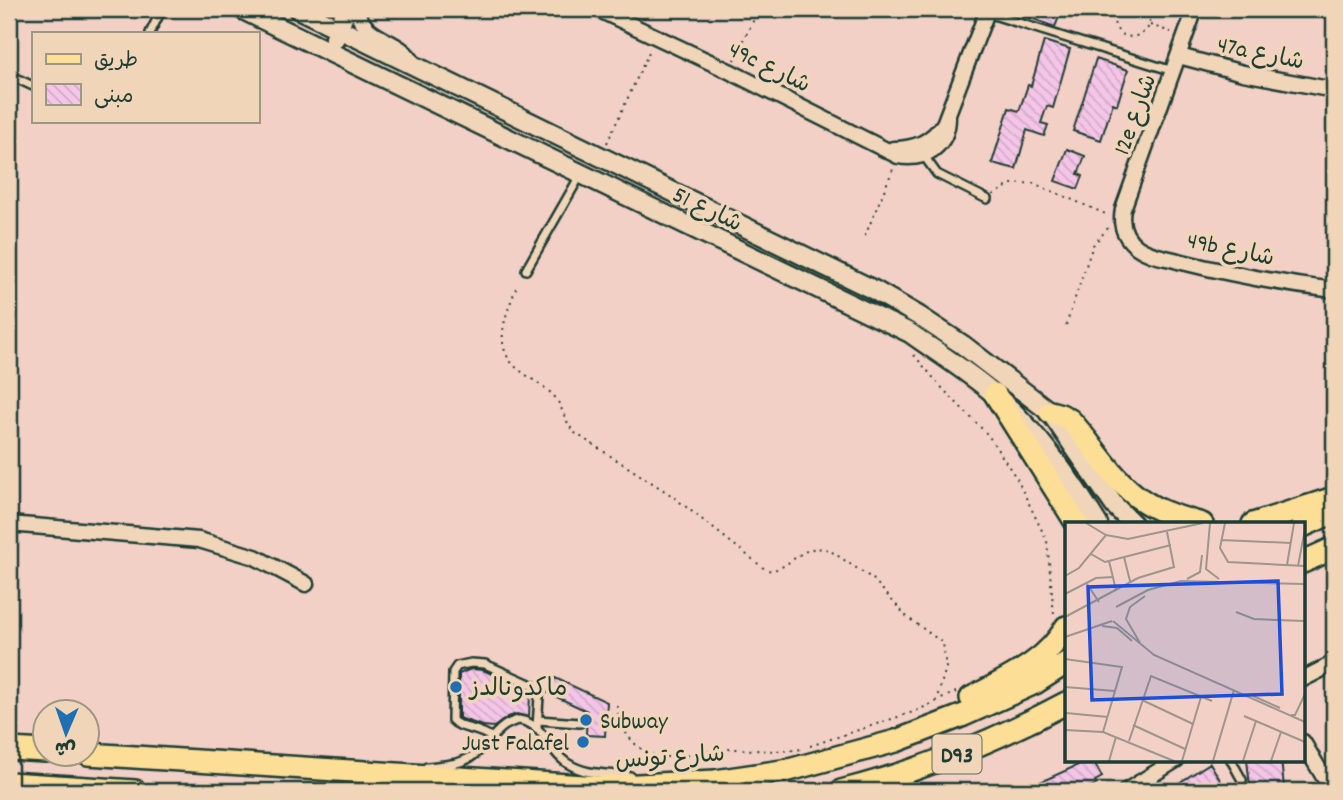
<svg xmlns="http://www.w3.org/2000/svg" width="1343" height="800" font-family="Dekko,'Playpen Sans Arabic',sans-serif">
  <defs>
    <pattern id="building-back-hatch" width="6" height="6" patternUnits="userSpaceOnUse" patternTransform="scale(1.75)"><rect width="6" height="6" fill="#f5c5e7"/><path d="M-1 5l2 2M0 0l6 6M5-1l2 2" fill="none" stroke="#d2aac7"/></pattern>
  </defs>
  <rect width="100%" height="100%" fill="#f2d0c6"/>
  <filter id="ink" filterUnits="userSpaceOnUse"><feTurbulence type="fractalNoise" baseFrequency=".0143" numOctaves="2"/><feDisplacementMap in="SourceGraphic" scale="14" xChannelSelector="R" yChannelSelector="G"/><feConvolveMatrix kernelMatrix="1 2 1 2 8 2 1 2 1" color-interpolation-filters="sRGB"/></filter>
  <g filter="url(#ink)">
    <!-- building -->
    <path fill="url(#building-back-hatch)" stroke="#1f3d34" stroke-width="2" d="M1028 9H1044L1060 14 1055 27 1025 16Z
      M1044 41 1070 49 1053 108 1047 106 1041 123 1048 125 1044 136 1027 130 1016 169 992 163 1009 108 1019 111 1028 85 1031 86Z
      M1096 59 1128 70 1117 105 1113 103 1101 140 1073 131Z
      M1067 149 1085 156 1078 174 1083 176 1078 189 1055 181Z
      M471 669 483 670 494 675V678L503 679 528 690 530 694 529 717 517 714 508 717 494 727 483 726 459 718V674Z
      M555 678 607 702 605 736 586 735 587 711 548 693Z
      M1089 760H1093L1102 777 1095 781 1097 784 1083 791H1039L1036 784Z
      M1247 760H1281L1284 787 1257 790V785L1250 786Z
      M1210 763 1223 785 1213 791H1175L1179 783Z"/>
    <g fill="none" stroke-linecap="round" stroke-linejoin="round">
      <!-- service casing -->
      <g stroke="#1f3d34" stroke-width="12">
        <path id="service" d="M987 13 1173 71
          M150 33 162 9
          M9 75 33 86
          M924 156 937 174 987 199
          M526 270 581 174
          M538 720 580 723
          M492 738C478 727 461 730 452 720L453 672 457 666 471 663 485 664 532 685 539 697 537 727
          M1231 760 1242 780
          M427 767C441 765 459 765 471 757 490 746 496 724 519 720 545 724 547 750 567 763 587 776 608 773 630 776"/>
      </g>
      <!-- minor casing -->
      <g stroke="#1f3d34" stroke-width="19">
        <path id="minor" d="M356 9C366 43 399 37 413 63
          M597 9 729 71 898 156C925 161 948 146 948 117
          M1195 9 1123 209C1120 224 1124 237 1137 247 1149 256 1165 257 1178 261 1230 274 1282 284 1334 290
          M1179 56 1243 73 1334 90
          M893 149C915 149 930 143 944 124L988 9
          M9 524 199 540 255 557 306 584
          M1303 679 1334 663
          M1303 742 1332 791
          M1126 791 1176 760"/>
      </g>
      <!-- tertiary casing -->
      <g stroke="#1f3d34" stroke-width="23">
        <path id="tertiary" d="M241 9 910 333C938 353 967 371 993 393 1036 430 1068 476 1098 524
          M298 9 874 290 919 316 963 345 1050 412 1114 505 1133 524
          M335 38 346 9"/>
      </g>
      <!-- primary casing -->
      <g stroke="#1f3d34" stroke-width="26">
        <path id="primary" d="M995 394 1077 524
          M1050 412 1061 415 1070 420C1095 447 1114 483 1145 502 1162 513 1182 518 1202 524
          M1253 524 1334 498
          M1303 526 1334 512
          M1303 562 1334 548
          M971 698C1006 679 1046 663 1066 627
          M9 749 46 751
          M88 754 599 787 715 781 789 770 896 741 964 715 1035 683 1066 663
          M9 783 135 791
          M841 791C920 771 995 741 1066 703"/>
      </g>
      <!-- path -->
      <path stroke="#1f3d34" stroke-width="2" stroke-dasharray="2 5" stroke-linecap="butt" d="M1116 9C1106 34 1135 48 1150 25L1148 9
        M1150 25 1171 32
        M734 60 759 9
        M607 143 650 50
        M993 195 1012 184 1033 183 1108 215
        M865 236 893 169
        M516 288C506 315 491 347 518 369 529 378 543 385 553 395 563 406 564 422 575 433L671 495 766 570C790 573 799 541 829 550L873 579 907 617 943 643 946 668 936 701
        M1066 325 1093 245 1108 228
        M914 355 943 389 988 435 1017 479 1047 541 1054 615
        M617 706C620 734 640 758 671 757 691 757 710 749 730 749 754 749 778 753 802 749
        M810 746 916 711 956 692"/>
      <!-- service -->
      <use href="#service" stroke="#f1d5b8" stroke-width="7"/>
      <!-- minor -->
      <use href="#minor" stroke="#f1d5b8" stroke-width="14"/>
      <!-- tertiary -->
      <use href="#tertiary" stroke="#f1d5b8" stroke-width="18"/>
      <!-- primary -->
      <use href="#primary" stroke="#fcde96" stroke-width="21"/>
    </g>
  </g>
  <!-- markers -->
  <g fill="#1f6fb2" stroke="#f1d5b8" stroke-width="2.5">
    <circle cx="456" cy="687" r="7"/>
    <circle cx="586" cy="720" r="7"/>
    <circle cx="583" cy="742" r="7"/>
  </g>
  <g text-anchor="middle" stroke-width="7" stroke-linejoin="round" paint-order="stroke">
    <!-- shield labels -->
    <rect fill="#f1d5b8" stroke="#5e6b5c" stroke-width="2" x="932.5" y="734.5" width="49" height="39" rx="5"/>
    <g font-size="23" font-weight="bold" fill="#1f3d34">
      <text x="957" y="762">D93</text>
    </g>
    <!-- street labels -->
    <g font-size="24" fill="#1f3d34" stroke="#f1d5b8">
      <text transform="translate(1261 52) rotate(12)" y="8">47a شارع</text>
      <text transform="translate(770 66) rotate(26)" y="8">49c شارع</text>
      <text transform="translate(1134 114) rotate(-70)" y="8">12e شارع</text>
      <text transform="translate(708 208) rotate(26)" y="8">شارع 51</text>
      <text transform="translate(1231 248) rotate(12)" y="8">49b شارع</text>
      <text transform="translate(670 756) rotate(-4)" y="8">شارع تونس</text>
    </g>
    <!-- poi labels -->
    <g font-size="24" fill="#1f3d34" stroke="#f1d5b8" text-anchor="start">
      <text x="470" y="695">ماكدونالدز</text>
      <text x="600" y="728">Subway</text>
      <text x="569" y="750" text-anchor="end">Just Falafel</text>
    </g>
  </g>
  <!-- overview -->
  <g transform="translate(1065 522)">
    <rect width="240" height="240" fill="#f2d0c6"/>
    <path fill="none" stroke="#9e958c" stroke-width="2" d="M21 1 41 13 63 17 138 1M145 1 141 47 154 57M160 1 155 26 163 40 240 44M156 18 226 21M26 32 40 40 106 23M59 35 65 59M44 39 51 68M222 43 229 1M233 44 240 7M0 54 14 46 41 13M122 57 135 50 137 33M22 62 34 80M0 72 31 56 48 55M51 85 83 68 116 59 240 62M171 90 189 97 240 99M0 95 73 56 109 45 102 10M48 99 89 133 240 200M37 104 52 106 67 119M0 115 47 99M75 121 61 97 65 85 80 74M0 137 57 145 38 210M0 165 50 169M188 174 215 186M77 178 128 202M1 191 43 195M226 193H230L240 172M179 194 240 220M68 203 120 227M0 208 38 210 109 239M64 219 86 154 147 179M44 239 51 215M117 239 136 175M148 239 169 168M178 239 191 199M206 239 216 210"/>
    <path fill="#1d4ed8" fill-opacity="0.15" stroke="#1d4ed8" stroke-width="3.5" d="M213 59 217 172 27 178 23 65Z"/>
    <rect width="240" height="240" fill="none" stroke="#1f3d34" stroke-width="3.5"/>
  </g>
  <!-- margin -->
  <rect width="1343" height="800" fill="none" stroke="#f1d5b8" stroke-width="35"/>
  <rect x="18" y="18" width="1308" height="765" fill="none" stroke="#1f3d34" stroke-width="2.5" filter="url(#ink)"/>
  <!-- legend -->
  <rect x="32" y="32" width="228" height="91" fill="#f1d5b8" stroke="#9d9883" stroke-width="2"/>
  <rect x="46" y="54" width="35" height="10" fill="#fcde96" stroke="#9d9883" stroke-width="2"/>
  <text x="94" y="66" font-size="21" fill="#1f3d34">طريق</text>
  <rect x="46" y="84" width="35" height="21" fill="url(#building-back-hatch)" stroke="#9d9883" stroke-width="2"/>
  <text x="94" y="102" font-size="21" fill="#1f3d34">مبنى</text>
  <!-- north arrow -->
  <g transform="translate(66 733) rotate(182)"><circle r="33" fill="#f1d5b8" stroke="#9d9883" stroke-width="2"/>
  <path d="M0-5L12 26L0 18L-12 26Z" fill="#1f6fb2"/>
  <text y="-10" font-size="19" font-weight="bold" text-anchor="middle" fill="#1f3d34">ش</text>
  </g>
</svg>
